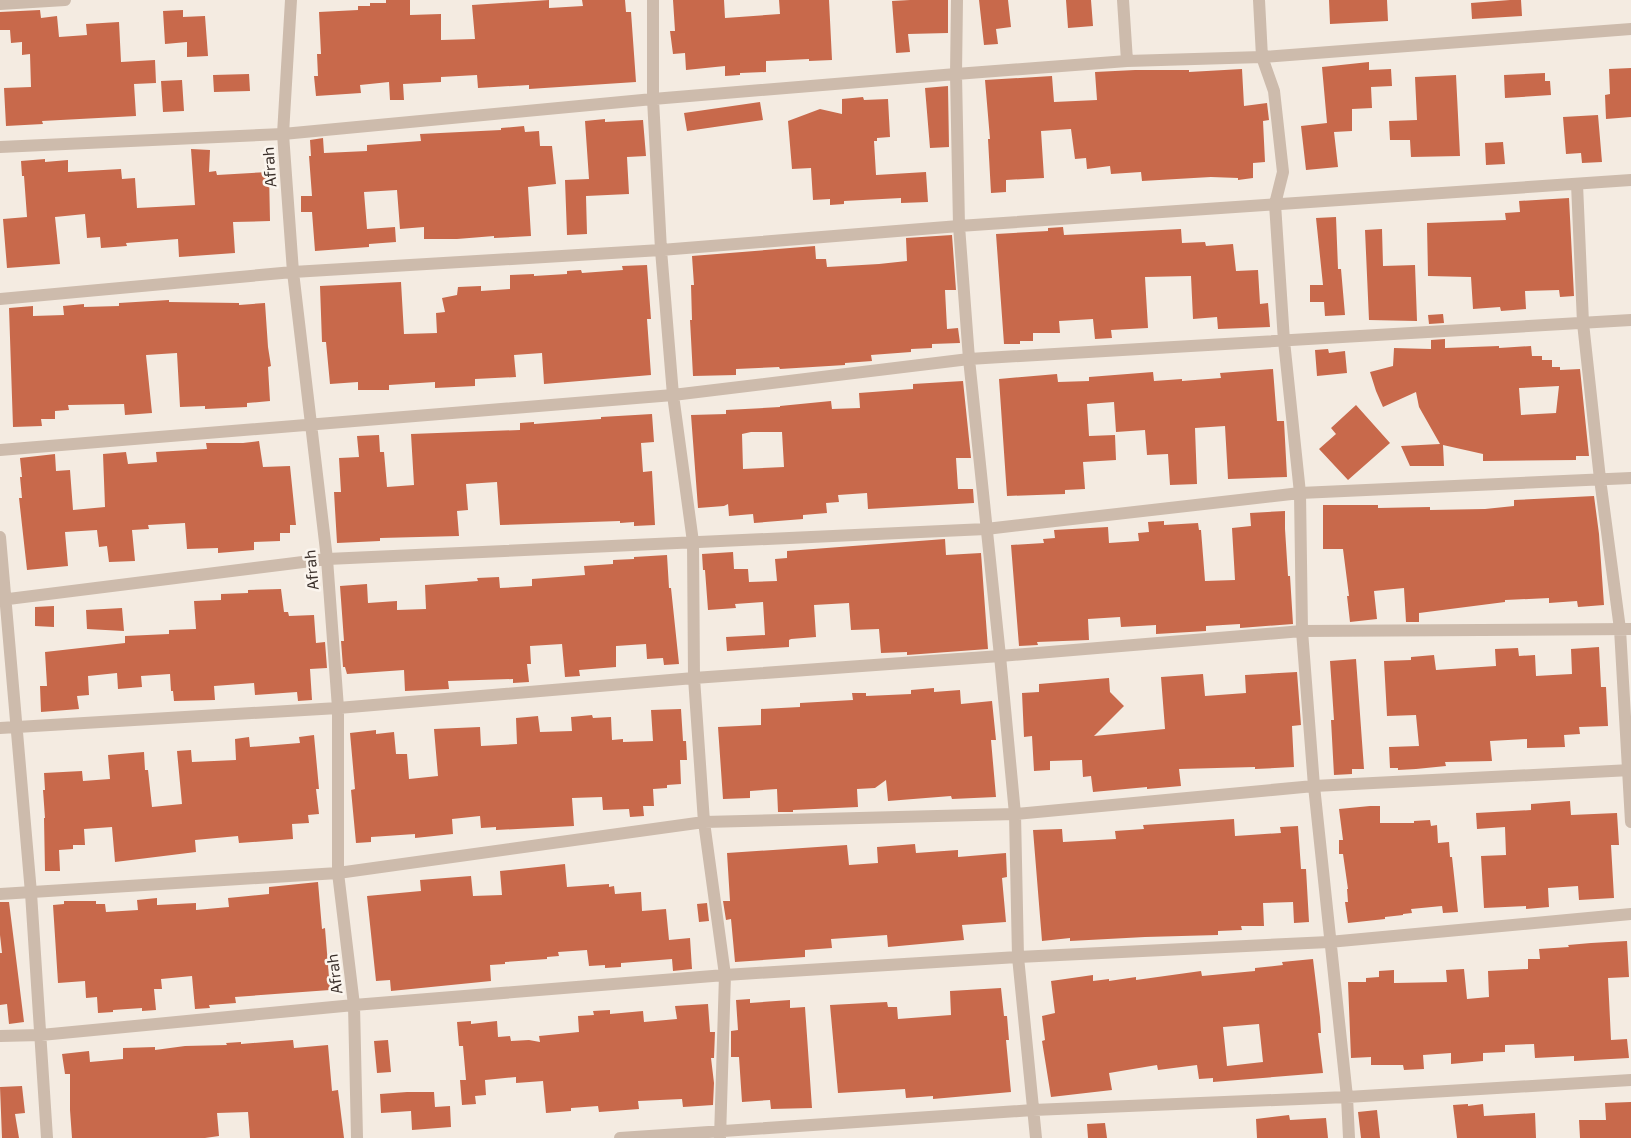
<svg xmlns="http://www.w3.org/2000/svg" width="1631" height="1138" font-family="'Exo 2',sans-serif">
  <rect width="100%" height="100%" fill="#f4ebe1"/>
  <!-- building -->
  <path fill="#c8694b" fill-rule="evenodd" d="M386 0H410V15L441 14V40L475 39 472 5 549 0V8L583 6 582 0H625L626 12H631L636 82 529 89V85L478 88 477 75 441 77V82L403 84 404 100H390L389 82 360 85 361 93 316 96 314 76H318L317 54H321L319 12 358 10V6H370V3H386Z
    M673 0H724L725 18 780 14 779 0H829L832 60 809 61V59L766 61V72L740 73V75L725 76V66L686 70 685 53 673 54 670 31H675Z
    M910 0H948V33L908 34 910 52 896 53 892 1Z
    M979 0H1008L1011 27 996 29 998 44 984 45Z
    M1066 0H1091L1093 26 1068 28Z
    M1329 0H1387L1388 21 1330 24Z
    M1510 0H1521L1522 16 1472 19 1471 3Z
    M40 10 41 18 57 16 59 37 87 35 86 24 119 22 121 62 155 60 156 83 134 84 136 116 42 121 43 124 6 126 4 88 31 87 30 54 22 55V42L11 43 10 30H0V12Z
    M183 10V17L205 16 208 56 187 57V42L165 44 163 11Z
    M1369 62V70L1391 69 1392 86 1371 87 1372 108 1352 109V131L1334 132 1338 167 1306 170 1301 126 1327 123 1322 67Z
    M1631 68V117L1606 119 1605 95 1610 94 1609 69Z
    M1242 69 1244 106 1267 103 1269 120 1263 121 1265 162 1253 163V178L1238 180V178L1211 177 1142 181 1141 172 1111 174 1110 166 1087 169 1086 158 1075 159 1071 129 1041 131 1044 178 1006 180V192L991 193 988 139H990L985 80 1052 76 1054 102 1097 100 1095 72 1135 70H1189V72Z
    M1545 73V81H1550L1551 95 1505 98 1504 75Z
    M249 74 250 91 214 92 213 75Z
    M1456 75 1460 156 1411 157 1410 140H1390L1389 121 1417 120 1415 77Z
    M182 80 184 111 163 112 161 81Z
    M948 86 949 147 930 148 925 88Z
    M863 97 864 100 888 99 890 137 877 138V141H874L876 175 926 172 928 202 901 203V198L844 201V204L830 205V199L813 200 811 168 792 169 788 121 820 109 842 114V99Z
    M760 102 763 120 687 131 684 113Z
    M1598 115 1602 162 1582 163 1581 153 1566 154 1563 117Z
    M605 119V122L643 120 646 156 627 157 629 194 586 196 587 234 567 235 565 180 589 179 585 121Z
    M524 126 525 132 539 131 540 146H552L556 184 528 187 531 236 494 238V236L457 239H424V227L400 229 397 190 364 192 367 229 395 227 396 242 369 244V247L315 251 312 212H301V196H312L309 156H311L310 140 323 138 324 153 367 151V145L421 141 420 134 501 130V128Z
    M1503 142 1505 164 1486 165 1485 143Z
    M191 149 210 150 209 172 216 171 217 175 269 172 270 221 233 222 235 253 179 257 178 239 126 243 127 246 101 248 100 237 87 238 85 214 55 217 60 264 7 268 3 219 27 217 24 176H22L21 161 45 159V162L68 160V172L121 169 122 179 135 178 137 208 195 205Z
    M1569 198 1574 296 1560 297 1559 290 1525 291 1526 309 1501 311 1500 307 1473 309 1471 277 1428 276 1427 223 1506 220 1505 213 1520 212 1519 201Z
    M1336 217 1338 269H1341L1345 315 1325 316 1324 302H1310V285H1323L1316 218Z
    M1063 227 1064 235 1181 229 1182 243 1205 242 1206 246 1233 244 1236 271 1258 270 1260 304 1268 303 1270 327 1218 329 1217 317 1193 319 1191 276 1145 277 1148 328 1111 330 1112 338 1095 339 1093 319 1059 321 1060 333H1033V341H1020V344H1004L996 234 1048 231V228Z
    M1382 229 1383 266 1415 265 1417 321 1369 320 1365 230Z
    M952 235 956 290H945L947 329 958 328 960 343 932 344V348L911 349V352L871 355 872 361 845 363V365L780 369 779 367 736 369V375L693 376 690 320H692L691 285H694L692 256 815 246 816 259H826L827 267 879 264 907 261 906 238Z
    M647 265 651 319H647L651 375 544 384 542 353 514 355 516 377 475 379V386L435 388V382L389 385V390H358V382L330 384 326 342H322L320 286 401 282 404 334 437 333 436 313 445 312 442 298 457 295 458 287 481 286V291L510 289V275L534 274V276L567 274V271L581 270 582 273 623 270 622 266Z
    M169 300V302L239 303V305L265 303 268 347 271 366 268 367 270 401 247 403V407L205 409V406L180 407 177 353 146 355 152 413 125 415 124 404 68 405 69 410 55 411V419H41L42 426 13 427 9 308 33 306V316L64 315 63 306 84 304V307L119 306V303Z
    M1443 314 1444 323 1429 324 1428 315Z
    M1445 339V348L1499 346V348L1531 346 1532 356H1542V360H1552V367H1560V370L1580 369 1589 456H1576V460L1483 461V454L1443 445 1444 466H1410L1401 446 1440 444 1419 407 1416 392 1383 407 1376 391 1370 372 1393 366 1394 348 1431 349V340ZM1559 386 1556 413 1521 415 1519 388Z
    M1328 349 1329 353 1345 351 1347 373 1317 376 1315 350Z
    M1273 369 1277 421H1284L1287 477 1228 479 1225 426 1195 428 1197 484 1170 485 1168 454 1147 455 1145 430 1116 432 1114 402 1087 404 1089 436 1115 435 1116 460 1083 462 1085 489 1065 490V494L1007 496 999 379 1057 374 1058 382 1089 381V377L1153 372 1154 381 1182 379V381L1221 378 1220 373Z
    M963 381 971 458H956L958 489H973L974 503 868 509 867 493 838 495 839 502 826 503 827 513 803 515V519L754 523 753 514 729 516 728 504 724 506 698 508 691 415 726 414V410L780 407V406L831 401 832 409 860 408 859 393 913 389V384ZM751 432H782L784 467 743 469 742 434Z
    M1356 405 1390 443 1348 480 1319 449 1336 434 1331 428Z
    M652 414 654 442 641 443 643 472 652 471 655 525 634 526V522L620 523V521L500 525 497 482 466 484 468 510 457 511 459 536 380 538V541L337 543 334 492H341L339 458 359 457 357 436 379 435 380 452H384L387 487 414 485 411 434 520 430V423L534 422V424L601 419V417Z
    M259 441 263 467 290 466 296 525H290V533H280V541L254 542V550L218 553V548L187 549 185 523 148 525 149 529 132 530 135 561 109 562 107 546 99 547 97 530 65 532 68 566 27 570 19 498H22L20 477H22L20 458 55 454 56 471 70 470 73 510 105 507 103 454 126 452 128 464 157 462 156 452 207 449 206 443H243Z
    M1594 496 1599 534 1604 605 1578 607 1577 601 1549 603V598L1505 600V602L1419 613V622H1406L1404 588 1374 591 1377 619 1350 622 1347 596H1349L1343 549H1323V505H1378V508L1430 507V510L1485 509 1514 506V500Z
    M1285 511V529L1288 576H1290L1293 624 1240 628V624L1206 626V631L1156 634V625L1121 627 1120 617 1088 619 1089 640 1037 642 1038 645 1019 646 1011 545 1044 543 1043 539 1055 538 1054 530 1108 527 1109 543 1139 541 1138 533 1149 532 1148 522 1164 521V525L1198 523 1199 530H1201L1205 581 1235 580 1232 528 1251 526 1250 513Z
    M945 539 946 555 981 553 988 649 907 655V652L881 653 879 629 851 630 849 603 814 605 816 637 791 639 789 640V647L727 651 726 637 765 635 763 602 735 604 736 608 708 610 705 570H703L702 554 733 552 734 569H748L749 582 777 581 775 559 787 558V551Z
    M667 555 669 588H671L679 664 664 665 663 658 647 659 646 644 616 646V667L579 670 580 676 565 677 562 644 530 646 531 664H527L529 682 513 683V679L448 681 449 689 405 691 404 670 347 674 345 667H343L341 641H344L340 586 367 584 368 603 397 601V610L426 609 425 585 478 581 477 578 499 577 500 588 532 586V579L585 575 584 566 613 564V560L634 559V557Z
    M281 589 284 612H288L289 616 314 615 316 643 325 642 327 668 310 669 312 700 298 701 297 692 255 695 254 683 214 686 215 700 174 701 173 691H171L170 674 141 676 142 687 118 689 117 673 88 676 89 695 77 696 79 709 41 712 40 686H47L45 652 125 643V636L169 634V630L196 629 194 601 221 600V594L248 593V590Z
    M54 606V627L35 626V607Z
    M122 608 124 631 87 629 86 610Z
    M1599 647 1601 687H1606L1608 726 1579 727 1580 734 1564 735 1565 747 1527 748V739L1490 741 1492 761 1445 762 1446 766 1416 769 1398 770V768H1390L1389 747 1419 746 1416 715 1387 716 1384 661 1411 660V657L1434 655 1436 670 1496 666 1495 649 1518 648 1519 656 1535 655 1536 676 1553 675 1572 674 1571 649Z
    M1356 659 1364 769H1352V774L1334 775 1331 720H1334L1330 661Z
    M1297 672 1301 725 1292 726 1294 767 1255 769V767L1179 769 1181 786 1147 789V787L1093 792 1091 776 1083 777 1082 760 1050 761V770L1034 771 1032 736 1024 737 1022 693 1039 692V684L1109 678 1110 692 1124 706 1094 736 1165 729 1161 677 1203 674 1205 696 1246 693 1245 675Z
    M934 688V692L960 690 961 704 992 701 996 740H991L996 797 952 799 951 796 888 801 886 780 875 788 857 789 858 807 793 810V812H778L777 789 750 791V798L723 799 718 727 761 725V709L800 707V703L853 700 852 693H866V696L911 694V690Z
    M681 709 683 741H686L687 760H680L681 784 667 785V788L653 789 654 806H643L644 816 630 817 629 809 603 810 602 797 572 798 574 826 496 830V827L481 828 480 816 452 819 453 834 415 838V834L371 837V842L356 843 351 790 355 789 350 733 376 730V734L394 732 396 754H407L409 779 438 776 434 729 480 727 481 746 517 744 516 718 538 716 540 732 572 731 571 717 592 715 593 718 611 717 612 740 623 739V742L653 741 651 710Z
    M314 735 319 789H316L319 814 308 815 309 823 292 824 293 839 239 843 238 836 195 840 196 852 115 862 112 827 84 829 85 845H73V849L59 850 60 871H45L44 818H45L43 790H45L44 773 82 771 83 781 110 779 108 755 144 752 145 770H148L152 807 182 804 177 751 191 750 192 762 236 760 235 739 249 737 250 747 300 743 299 737Z
    M1570 801 1571 815 1617 813 1619 845H1611L1614 898 1579 900 1578 886 1548 888 1549 907 1526 909V906L1484 908 1481 856 1506 855 1505 827 1477 829 1476 813 1531 810V804Z
    M1370 806H1380V823H1414V821L1430 820 1431 826 1437 825 1438 843 1449 842 1450 857H1452L1458 912 1443 913 1442 906 1411 909 1412 913 1403 914V915L1385 917V919L1348 923 1345 902H1348L1347 889H1348L1343 854H1339V840H1343L1339 809Z
    M1234 819 1235 836 1281 833 1280 827 1298 826 1301 869H1306L1309 922 1294 923 1293 902 1263 903 1264 926H1241L1242 930 1218 931V935L1145 937 1070 941V938L1042 941 1033 830 1062 829 1063 842 1116 839 1115 831 1144 829 1143 825Z
    M915 844 916 853 958 850V857L1006 853 1007 877 1002 878 1006 922 962 925 964 940 888 947 887 935 831 939 832 948 805 950V957L735 962 731 919 726 920 723 901H730L727 853 847 845 849 865 878 863 877 847Z
    M565 864 567 887 609 884V887L614 886 615 894 641 892 642 911 666 909 669 940 690 938 692 969 673 971 672 959 621 963V967L605 968V965L589 966 587 950 558 952 559 956 547 957V959L505 962V964L490 965 491 981 391 991 390 980 376 981 367 896 421 891 420 880 471 876 473 896 502 895 500 871Z
    M318 882 322 929 325 928 330 990 235 997 236 1003 209 1005 210 1008 195 1009 192 976 161 979 162 989H154L156 1010 142 1011V1008L113 1010V1012L98 1013 97 997 86 998 85 981 58 983 53 905 64 904V901H96V904H105L106 912 138 910 137 900 157 898V905L196 903V910L229 907 228 898 269 894V887Z
    M0 902H9L24 1022 9 1024 7 1004 0 1005V953H2L0 935Z
    M707 903 709 921 699 922 697 904Z
    M1627 941 1629 977 1608 978 1611 1040 1627 1039 1629 1058 1574 1061V1056L1535 1058 1534 1044 1505 1045V1052L1483 1053V1061L1451 1064V1053L1423 1055 1424 1069 1404 1070 1403 1065H1371V1057L1351 1058 1348 982H1366V978L1379 977V971L1394 970V983L1447 982 1446 970 1464 969 1467 999 1489 997 1488 971 1528 969V959H1540L1539 949 1569 947 1568 945 1591 943Z
    M1313 959 1320 1017 1321 1033H1318L1323 1073 1213 1082V1078L1199 1079 1197 1065 1158 1070 1157 1065 1109 1073 1112 1090 1051 1097 1042 1041 1045 1040 1042 1016 1055 1013 1051 981 1093 975V981L1109 979V981L1136 977V980L1201 971 1202 976 1255 971V968L1283 965 1282 962ZM1259 1024 1263 1062 1227 1066 1223 1027Z
    M1001 988 1004 1016H1007L1009 1040H1006L1011 1092 933 1099V1096L906 1098 905 1089 838 1093 830 1005 887 1002 888 1007H897L898 1019 951 1015 950 991Z
    M750 999V1003L790 1000V1008L805 1007 812 1108 771 1109 770 1100 742 1102 739 1057H731V1031L738 1030 736 1000Z
    M708 1004 710 1032H715L714 1058H711L714 1083 713 1105 683 1107 682 1099 638 1101 639 1109 599 1112 598 1106 571 1108V1111L546 1113 543 1081 516 1083V1077L485 1080 486 1095 475 1096 476 1104 462 1105 460 1080H466L463 1046H459L457 1022 471 1021V1024L497 1021 498 1037 510 1036 511 1041 529 1040 540 1042 539 1036 579 1032 578 1016 594 1015 593 1011 610 1010V1014L643 1011 644 1022 677 1019 675 1006Z
    M293 1040 294 1048 328 1045 332 1091 338 1090 344 1138H250L248 1112 217 1113 219 1136 205 1138H72L70 1110V1074H65L62 1054 89 1051 90 1062 123 1059V1048L155 1047V1050L185 1046 227 1045 226 1043 241 1042V1044Z
    M388 1040 391 1072 377 1073 374 1041Z
    M22 1086 25 1113 15 1114 19 1138H2L0 1087Z
    M407 1092H434L435 1107 450 1106 451 1127 412 1130 411 1111 381 1113 380 1094Z
    M1631 1102V1138H1580L1579 1120H1606L1605 1103Z
    M1468 1104V1106L1483 1104 1484 1116 1535 1113 1536 1138H1457L1453 1105Z
    M1377 1110 1380 1138H1361L1358 1112Z
    M1289 1115 1290 1120 1326 1118 1328 1138H1257L1256 1119Z
    M1105 1123 1107 1138H1088L1087 1124Z"/>
  <g fill="none" stroke-linecap="round" stroke-linejoin="round">
    <!-- minor -->
    <path stroke="#cdbbac" stroke-width="12" d="M291 0 283 134 293 272 327 559 338 708V873L354 1005 357 1138
      M653 0V99L661 250 673 395 693 542 694 678 704 822 725 975 720 1138
      M957 0 956 74 959 226 969 359 1000 656 1015 814 1018 957 1036 1138
      M1123 0 1127 61
      M1259 0 1262 57 1274 91 1283 172 1275 204 1284 341 1300 493 1302 631 1314 786 1347 1097 1349 1138
      M0 4 65 0
      M0 147 283 134 653 99 956 74 1127 61 1262 57 1631 29
      M1577 184 1583 323 1600 479 1620 629 1631 822
      M0 299 293 272 661 250 959 226 1631 180
      M0 450 673 395 969 359 1631 320
      M0 537 31 893 47 1138
      M0 600 327 559 986 529 1300 493 1631 478
      M0 728 338 708 694 678 1000 656 1302 631 1631 629
      M0 894 338 873 704 822 1015 814 1314 786 1631 770
      M0 1036 41 1035 354 1005 725 975 1018 957 1329 942 1631 914
      M620 1138 1033 1110 1347 1097 1631 1080"/>
  </g>
  <g text-anchor="middle" stroke-width="5" stroke-linejoin="round" paint-order="stroke">
    <!-- street labels -->
    <g font-size="16" fill="#3b302b" stroke="#fbf5ee">
      <text transform="translate(269 167) rotate(-94)" y="6">Afrah</text>
      <text transform="translate(311 570) rotate(-95)" y="6">Afrah</text>
      <text transform="translate(334 974) rotate(-97)" y="6">Afrah</text>
    </g>
  </g>
</svg>
